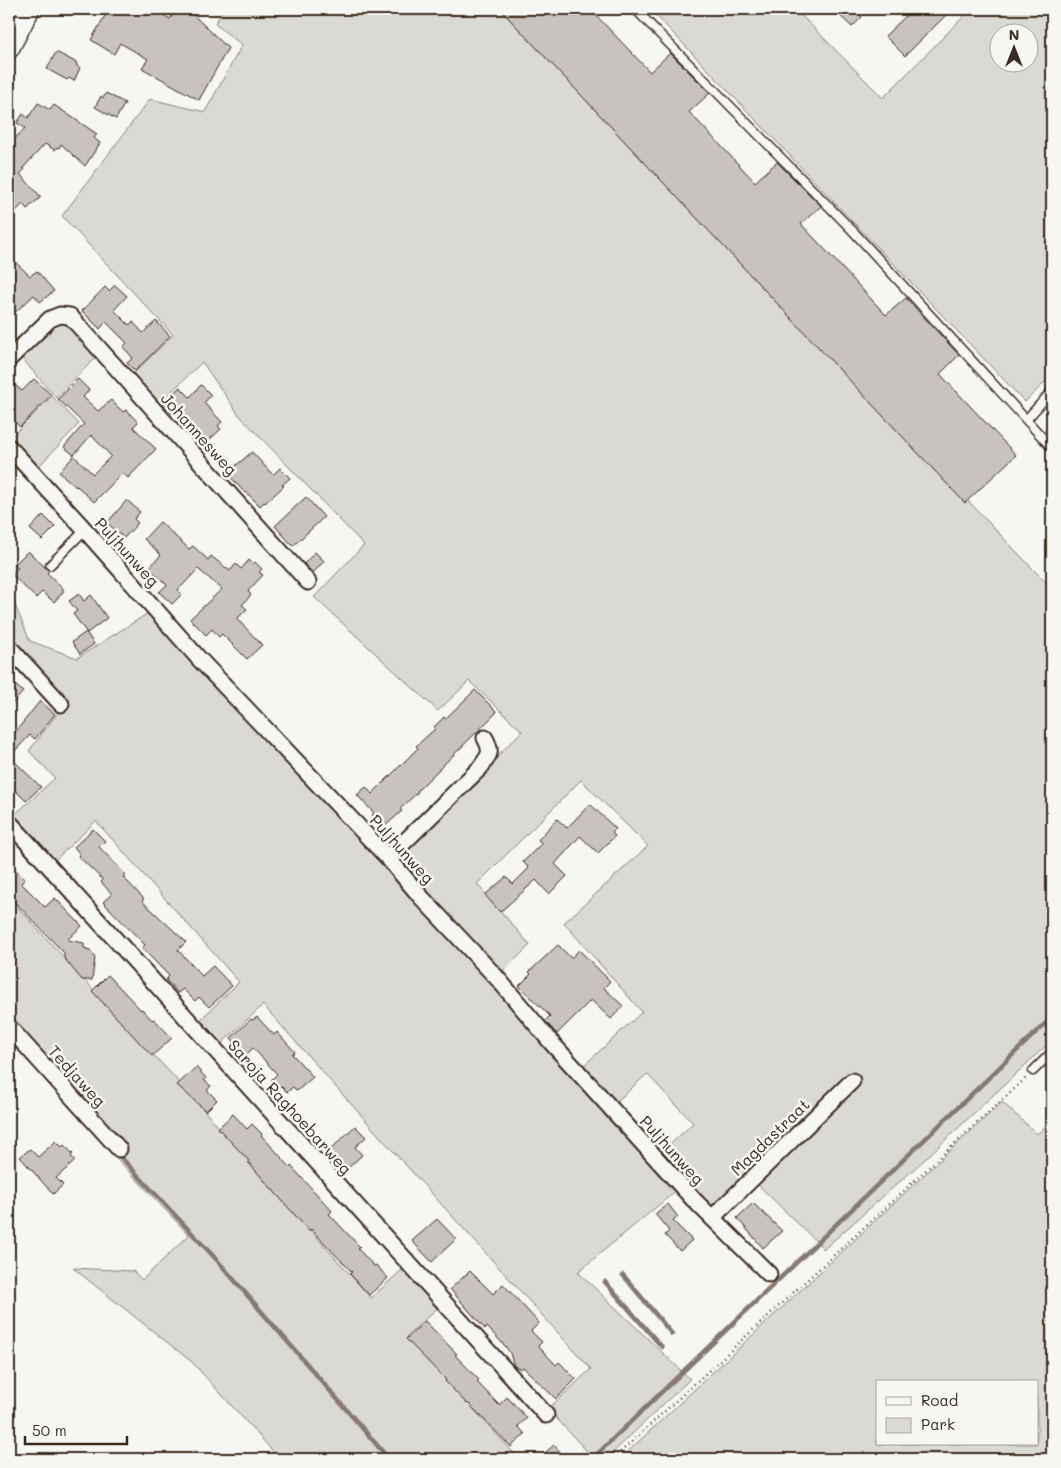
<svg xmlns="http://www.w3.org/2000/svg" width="1061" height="1468" font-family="Mali,sans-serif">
  <rect width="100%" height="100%" fill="#f6f6f2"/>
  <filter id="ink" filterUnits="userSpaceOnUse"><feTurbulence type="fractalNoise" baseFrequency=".02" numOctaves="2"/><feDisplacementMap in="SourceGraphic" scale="10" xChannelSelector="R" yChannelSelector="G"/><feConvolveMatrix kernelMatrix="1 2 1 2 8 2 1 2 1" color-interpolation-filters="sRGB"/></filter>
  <g filter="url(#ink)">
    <!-- green -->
    <path fill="#dad9d3" stroke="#8a8278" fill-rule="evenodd" d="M223 9H500L1052 589V1040L924 1160 824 1249 749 1176 713 1210 659 1155 693 1123 647 1074 613 1105 580 1069 642 1012 564 923 648 846 581 780 477 884 530 945 505 970 492 968 397 859 522 731 469 681 438 711 314 597 364 545 239 415 202 362 159 404 130 377 173 335 62 216 150 99 205 112 242 45 215 24Z
      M650 9H795L883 98 971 9H1052V375L1025 402ZM998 32H1028V62H998Z
      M65 321 100 353 56 398 19 355 51 324Z
      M52 396 79 424 36 469 9 439Z
      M9 591 30 641 77 658 150 612 399 877 559 1062 678 1189 578 1272 690 1379 606 1459H594L548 1409 591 1369 383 1140 263 1005 220 1045 198 1022 239 982 96 821 53 862 11 818 55 778 29 751 65 703 9 643Z
      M9 898 176 1079 371 1298 405 1267 441 1305 407 1336 519 1459H280L192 1362 73 1268 133 1271 142 1280 189 1235 107 1148 71 1108 75 1105 9 1032Z
      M1002 1102 1037 1134 1052 1121V1459H620ZM877 1382H1037V1444H877Z"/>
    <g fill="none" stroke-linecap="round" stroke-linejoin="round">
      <!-- stream -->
      <path stroke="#857a71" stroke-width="4.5" d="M9 16 12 9
        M9 1038 18 1048
        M116 1152 216 1259 389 1459
        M623 1275 672 1334
        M605 1282 662 1347
        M592 1459 1052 1017"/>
    </g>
    <!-- building -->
    <path fill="#c8c3be" stroke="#3b2a1e" d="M109 9H153L170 19 176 9H187L228 48 199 100 142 68 148 59 120 43 114 54 91 40Z
      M500 9H590L650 72 670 53 710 93 689 112 755 182 777 162 821 206 801 224 886 315 906 298 959 355 940 374 1016 455 965 503Z
      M833 9H854L862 17 852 27Z
      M913 9H952L905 56 885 36Z
      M56 52 77 63 76 65 80 68 74 81 69 78 67 80 47 69Z
      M106 93 125 103 116 119 95 107 101 96 103 98Z
      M38 103 50 110 54 105 97 134 94 138 100 143 85 166 61 144 59 148 57 147 55 150 45 144 23 168 25 169 20 174 41 197 27 209 23 204 9 218V145L25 128 17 123 23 114 28 118Z
      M9 256 30 276 37 271 54 291 40 302 34 295 9 318Z
      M115 285 127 296 114 310 129 325 133 322 143 333 156 321 170 336 135 371 127 363 133 358 123 347 127 343 106 322 100 329 82 311 105 287 109 291Z
      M34 379 51 395 20 427 9 416V392L15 385 22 391Z
      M78 379 89 390 83 397 98 411 111 400 123 412 126 410 138 422 133 427 156 449 128 478 123 473 94 502 77 486 76 487 59 472 74 456 93 474 111 456 91 435 74 455 64 447 84 424 58 399Z
      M201 385 211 395 204 403 222 422 218 426 221 429 206 443 196 433 198 431 178 410 173 415 162 404 180 387 190 397Z
      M252 452 271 473 274 474 280 468 290 478 282 485 284 486 265 503 264 502 260 506 246 492 245 493 227 473Z
      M306 497 324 517 293 546 275 526Z
      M127 500 140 512 134 519 138 523 124 538 107 523Z
      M43 515 55 527 42 540 30 529Z
      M160 522 189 549 193 546 208 560 211 556 230 571 236 564 241 569 249 560 253 564 255 562 262 569 259 572 263 575 248 591 251 595 242 605 247 609 237 619 262 645 247 659 222 634 219 637 212 629 206 635 190 619 222 589 198 569 178 590 182 594 172 604 159 592 167 585 149 568 161 555 144 539Z
      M28 551 49 571 47 573 63 588V592L54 602 42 592 36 598 11 574 18 568 14 565Z
      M315 552 324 561 313 573 304 564Z
      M79 594 84 601 91 595 107 618 87 633 73 614 77 611 69 601Z
      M86 632 94 644 80 654 72 642Z
      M9 679 23 692 9 707Z
      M475 690 497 712 417 791 418 792 400 809 402 811 384 827 372 815 374 813 357 795 366 787 372 794 418 748 416 746 435 729 434 727 444 717 445 719Z
      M40 701 55 714 35 739 30 735 9 757V740Z
      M15 762 41 787 26 801 9 784V768Z
      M590 804 616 829 612 833 615 836 598 853 580 836 555 864 567 876 549 894 536 880 500 912 485 895 506 877 513 884 529 868 523 862 542 843 538 840 557 819 567 828Z
      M93 829 105 841 99 847 126 875 123 877 144 899 142 901 186 942 178 950 202 976 213 966 232 986 209 1007 199 997 195 1001 183 989 178 993 166 980 169 976 142 948 145 945 103 902 112 894 101 882 103 880 78 856 80 854 74 847Z
      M15 869 25 879 21 883 45 907 55 898 82 926 67 940 84 943V948L90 950 95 957 92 980H82L64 958V953L9 896V870L12 873Z
      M558 945 571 958 579 950 610 981 604 988 623 1006 611 1019 591 1000 557 1034 545 1021 550 1016 519 986 531 974 529 972Z
      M108 975 141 1010 142 1009 152 1020 154 1019 172 1038 152 1056 92 991Z
      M257 1017 274 1035 277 1032 295 1052 292 1054 313 1077 297 1091 293 1087 287 1092 281 1086 278 1088 271 1080 277 1074 253 1048 246 1055 231 1038 251 1019 253 1020Z
      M196 1067 206 1078 204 1080 211 1086 207 1090 217 1100 206 1111 177 1085Z
      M233 1114 247 1129 252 1124 262 1134 261 1135 290 1167 291 1166 303 1179 332 1211 329 1214 360 1247 358 1249 374 1266 376 1265 388 1278 369 1295 350 1274 352 1272 311 1229 309 1231 248 1162 249 1161 218 1128Z
      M355 1126 366 1137 355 1147 362 1155 345 1171 328 1152Z
      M56 1141 62 1147 64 1145 73 1154 71 1156 75 1161 56 1178 63 1185 53 1194 20 1157 30 1149 38 1157Z
      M753 1203 782 1231 763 1248 737 1218Z
      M668 1204 678 1217 673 1221 692 1240 680 1251 665 1235 669 1231 655 1214Z
      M437 1219 456 1239 432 1262 412 1241Z
      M470 1271 493 1294 503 1284 539 1323 531 1331 542 1342 538 1346 556 1365 559 1362 576 1379 556 1399 523 1367 521 1369 514 1366 510 1353 506 1347 487 1327 485 1329 450 1289Z
      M425 1321 457 1354 455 1355 479 1380 477 1382 499 1405 507 1397 527 1418 518 1426 525 1434 511 1447 468 1403 467 1404 445 1381 446 1380 406 1339Z
      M554 1445 562 1454 556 1459H538Z"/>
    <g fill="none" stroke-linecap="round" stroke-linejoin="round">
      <!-- service casing -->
      <g stroke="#3b2a1e" stroke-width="11">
        <path id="service" d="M635 9 852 230 1052 448
          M1026 420 1052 391
          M50 565 85 530
          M1033 1071 1052 1052"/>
      </g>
      <!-- minor casing -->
      <g stroke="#3b2a1e" stroke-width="19">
        <path id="minor" d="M9 359 50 319 60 315 70 316 308 582
          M9 447 85 530 201 661 388 858 421 897 498 979 550 1041 694 1200 769 1274
          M9 647 61 704
          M9 822 546 1415
          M388 858 480 768C489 755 493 753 485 738
          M9 1027 119 1149
          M712 1218 852 1081"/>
      </g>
      <!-- tertiary casing -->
      <g stroke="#3b2a1e" stroke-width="22">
        <path id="tertiary" d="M9 49 30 9"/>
      </g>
      <!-- path -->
      <path stroke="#3b2a1e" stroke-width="2.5" stroke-dasharray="1 4" stroke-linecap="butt" d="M613 1459 1027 1077"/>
      <!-- service -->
      <use href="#service" stroke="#f6f6f2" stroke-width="8"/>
      <!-- minor -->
      <use href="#minor" stroke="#f6f6f2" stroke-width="15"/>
      <!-- tertiary -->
      <use href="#tertiary" stroke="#f6f6f2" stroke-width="19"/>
    </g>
  </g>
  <g text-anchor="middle" stroke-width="5" stroke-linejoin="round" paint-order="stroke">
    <!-- street labels -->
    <g font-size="16" fill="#3b2a1e" stroke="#f6f6f2">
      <text transform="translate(199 434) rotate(48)" y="6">Johannesweg</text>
      <text transform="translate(127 552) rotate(48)" y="6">Puljhunweg</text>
      <text transform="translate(402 849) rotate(48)" y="6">Puljhunweg</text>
      <text transform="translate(77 1076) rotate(48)" y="6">Tedjaweg</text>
      <text transform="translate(290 1107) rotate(48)" y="6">Saroja Raghoebarweg</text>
      <text transform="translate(770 1137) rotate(-44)" y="6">Magdastraat</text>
      <text transform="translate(672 1150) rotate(48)" y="6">Puljhunweg</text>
    </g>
  </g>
  <!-- margin -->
  <rect width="1061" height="1468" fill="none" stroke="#f6f6f2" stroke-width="30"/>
  <rect x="15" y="15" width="1031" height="1438" fill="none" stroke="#3b2a1e" stroke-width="2" filter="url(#ink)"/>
  <!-- legend -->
  <rect x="876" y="1380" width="162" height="65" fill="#f6f6f2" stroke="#aba49d"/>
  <rect x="886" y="1397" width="25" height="8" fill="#f6f6f2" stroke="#aba49d"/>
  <text x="921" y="1406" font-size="15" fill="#3b2a1e">Road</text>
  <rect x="886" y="1418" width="25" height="15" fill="#dad9d3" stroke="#aba49d"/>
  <text x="921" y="1430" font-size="15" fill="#3b2a1e">Park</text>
  <!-- north arrow -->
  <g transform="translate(1014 48)"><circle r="24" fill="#f6f6f2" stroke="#aba49d"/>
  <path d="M0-4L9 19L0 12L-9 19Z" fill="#3b2a1e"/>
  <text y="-8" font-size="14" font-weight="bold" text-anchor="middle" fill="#3b2a1e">N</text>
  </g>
  <!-- scale -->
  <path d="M25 1436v8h102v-8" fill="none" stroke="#3b2a1e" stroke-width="2.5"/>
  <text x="32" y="1436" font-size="15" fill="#3b2a1e" stroke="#f6f6f2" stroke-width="4" paint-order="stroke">50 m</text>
</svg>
